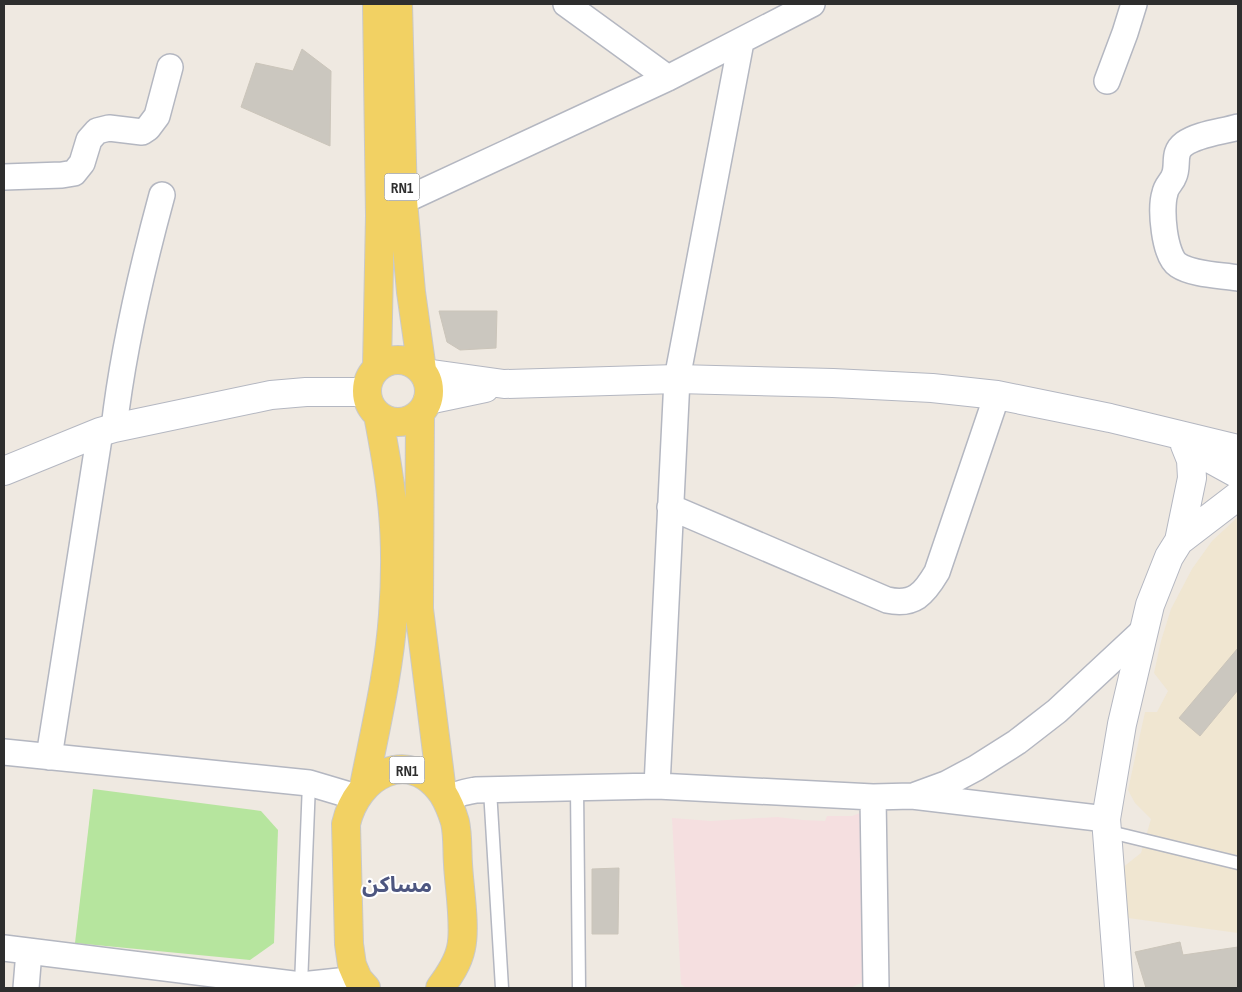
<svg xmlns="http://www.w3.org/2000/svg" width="1242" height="992" font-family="'Sofia Sans Condensed','Noto Sans Arabic',sans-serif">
  <rect width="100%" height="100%" fill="#efe9e1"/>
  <!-- education -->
  <path fill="#f0e6d1" d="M1238 517V933L1128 918 1122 868 1141 853 1151 819 1135 803 1128 790 1145 712H1157L1168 691 1154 673 1161 641 1171 609 1192 569 1212 541Z"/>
  <!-- medical -->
  <path fill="#f5dfe0" d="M860 813 865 966 872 978 850 988H686L681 984 672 818 711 821 777 817 803 820 825 821 827 816H852Z"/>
  <!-- green -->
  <path fill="#b6e59e" d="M93 789 261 811 278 830 274 943 250 960 75 943Z"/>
  <!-- building -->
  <path fill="#cbc7bf" stroke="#cbc5ba" d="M302 49 331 71 330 146 241 107 256 63 293 71Z
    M439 311H497L496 348 460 350 447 342Z
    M1238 648V690L1200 736 1179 718Z
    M619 868 618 934H592V869Z
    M1180 942 1183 955 1238 947V988H1146L1135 952Z"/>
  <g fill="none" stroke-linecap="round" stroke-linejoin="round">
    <!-- service casing -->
    <g stroke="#b4b7c1" stroke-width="15">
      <path id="service" d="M577 788 579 988
        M490 790 502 988
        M1106 831 1238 863
        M301 985 309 783"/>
    </g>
    <!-- minor casing -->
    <g stroke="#b4b7c1" stroke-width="28">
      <path id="minor" d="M566 4 668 78
        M1107 81 1125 33 1134 4
        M1238 127C1221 132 1198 134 1184 144 1172 153 1179 165 1174 176 1172 182 1166 186 1165 193 1160 208 1164 256 1178 265 1193 275 1221 275 1238 278
        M4 177 62 175 74 173 82 163 89 140 97 131 109 128 142 132 148 128 157 116 170 67
        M403 201 668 78 812 4
        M114 428C123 349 141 272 162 195
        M670 507 887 600C914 606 924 594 937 572L997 395
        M4 752 309 783 356 797
        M49 757 100 432
        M657 786 677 379 741 42
        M916 795 946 784 976 768 1017 742 1057 711 1143 631
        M873 797 876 988
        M448 802C456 793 465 792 476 790L657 786 873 797 912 796 1106 819
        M4 948 301 985 358 979
        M26 988 29 951"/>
    </g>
    <!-- tertiary casing -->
    <g stroke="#b4b7c1" stroke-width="30">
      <path id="tertiary" d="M425 373 504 384 677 379 833 383 932 388 997 395 1061 408 1110 418 1238 449
        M428 400 485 388
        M1187 446 1238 474
        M4 471 100 432 114 428 271 395 306 392H367
        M1179 541 1192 478 1191 460 1185 445
        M1119 988 1106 819 1122 724 1150 605 1169 557 1179 541 1238 496"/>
    </g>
    <!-- primary casing -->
    <g stroke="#c9c9c9" stroke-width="30">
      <path id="primary" d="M398 4 403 201 411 292 422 370
        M367 391a31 31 0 1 1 62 0a31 31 0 1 1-62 0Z
        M377 367 380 216 377 4
        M420 414 419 609 442 792
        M364 786C375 730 389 672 393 615 396 575 396 533 391 494 388 467 383 441 378 415
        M366 988 358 979 352 965 349 944 346 824C357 775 409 746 443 794 448 802 452 812 455 822 458 835 457 850 458 864 459 886 466 927 461 948 458 963 449 976 440 988"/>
    </g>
    <!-- service -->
    <use href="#service" stroke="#fff" stroke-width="12"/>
    <!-- minor -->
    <use href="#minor" stroke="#fff" stroke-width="25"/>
    <!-- tertiary -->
    <use href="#tertiary" stroke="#fff" stroke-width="28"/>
    <!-- primary -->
    <use href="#primary" stroke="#f2d163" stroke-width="28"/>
  </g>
  <g text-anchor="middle" stroke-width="4" stroke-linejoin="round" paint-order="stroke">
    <!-- shield labels -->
    <g fill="#fff" stroke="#6d6d6d" stroke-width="1">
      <rect x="384.5" y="173.5" width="35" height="27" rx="4"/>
      <rect x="389.5" y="756.5" width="35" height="27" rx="4"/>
    </g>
    <g font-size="16" font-weight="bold" fill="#2e2e2e">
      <text x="402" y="193">RN1</text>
      <text x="407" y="776">RN1</text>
    </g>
    <!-- district labels -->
    <g font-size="22" font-weight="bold" fill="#4d5680" stroke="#fff">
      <text x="397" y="892">مساكن</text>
    </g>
  </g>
  <!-- border -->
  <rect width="1242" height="992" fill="none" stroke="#2e2e2e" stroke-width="10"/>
</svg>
